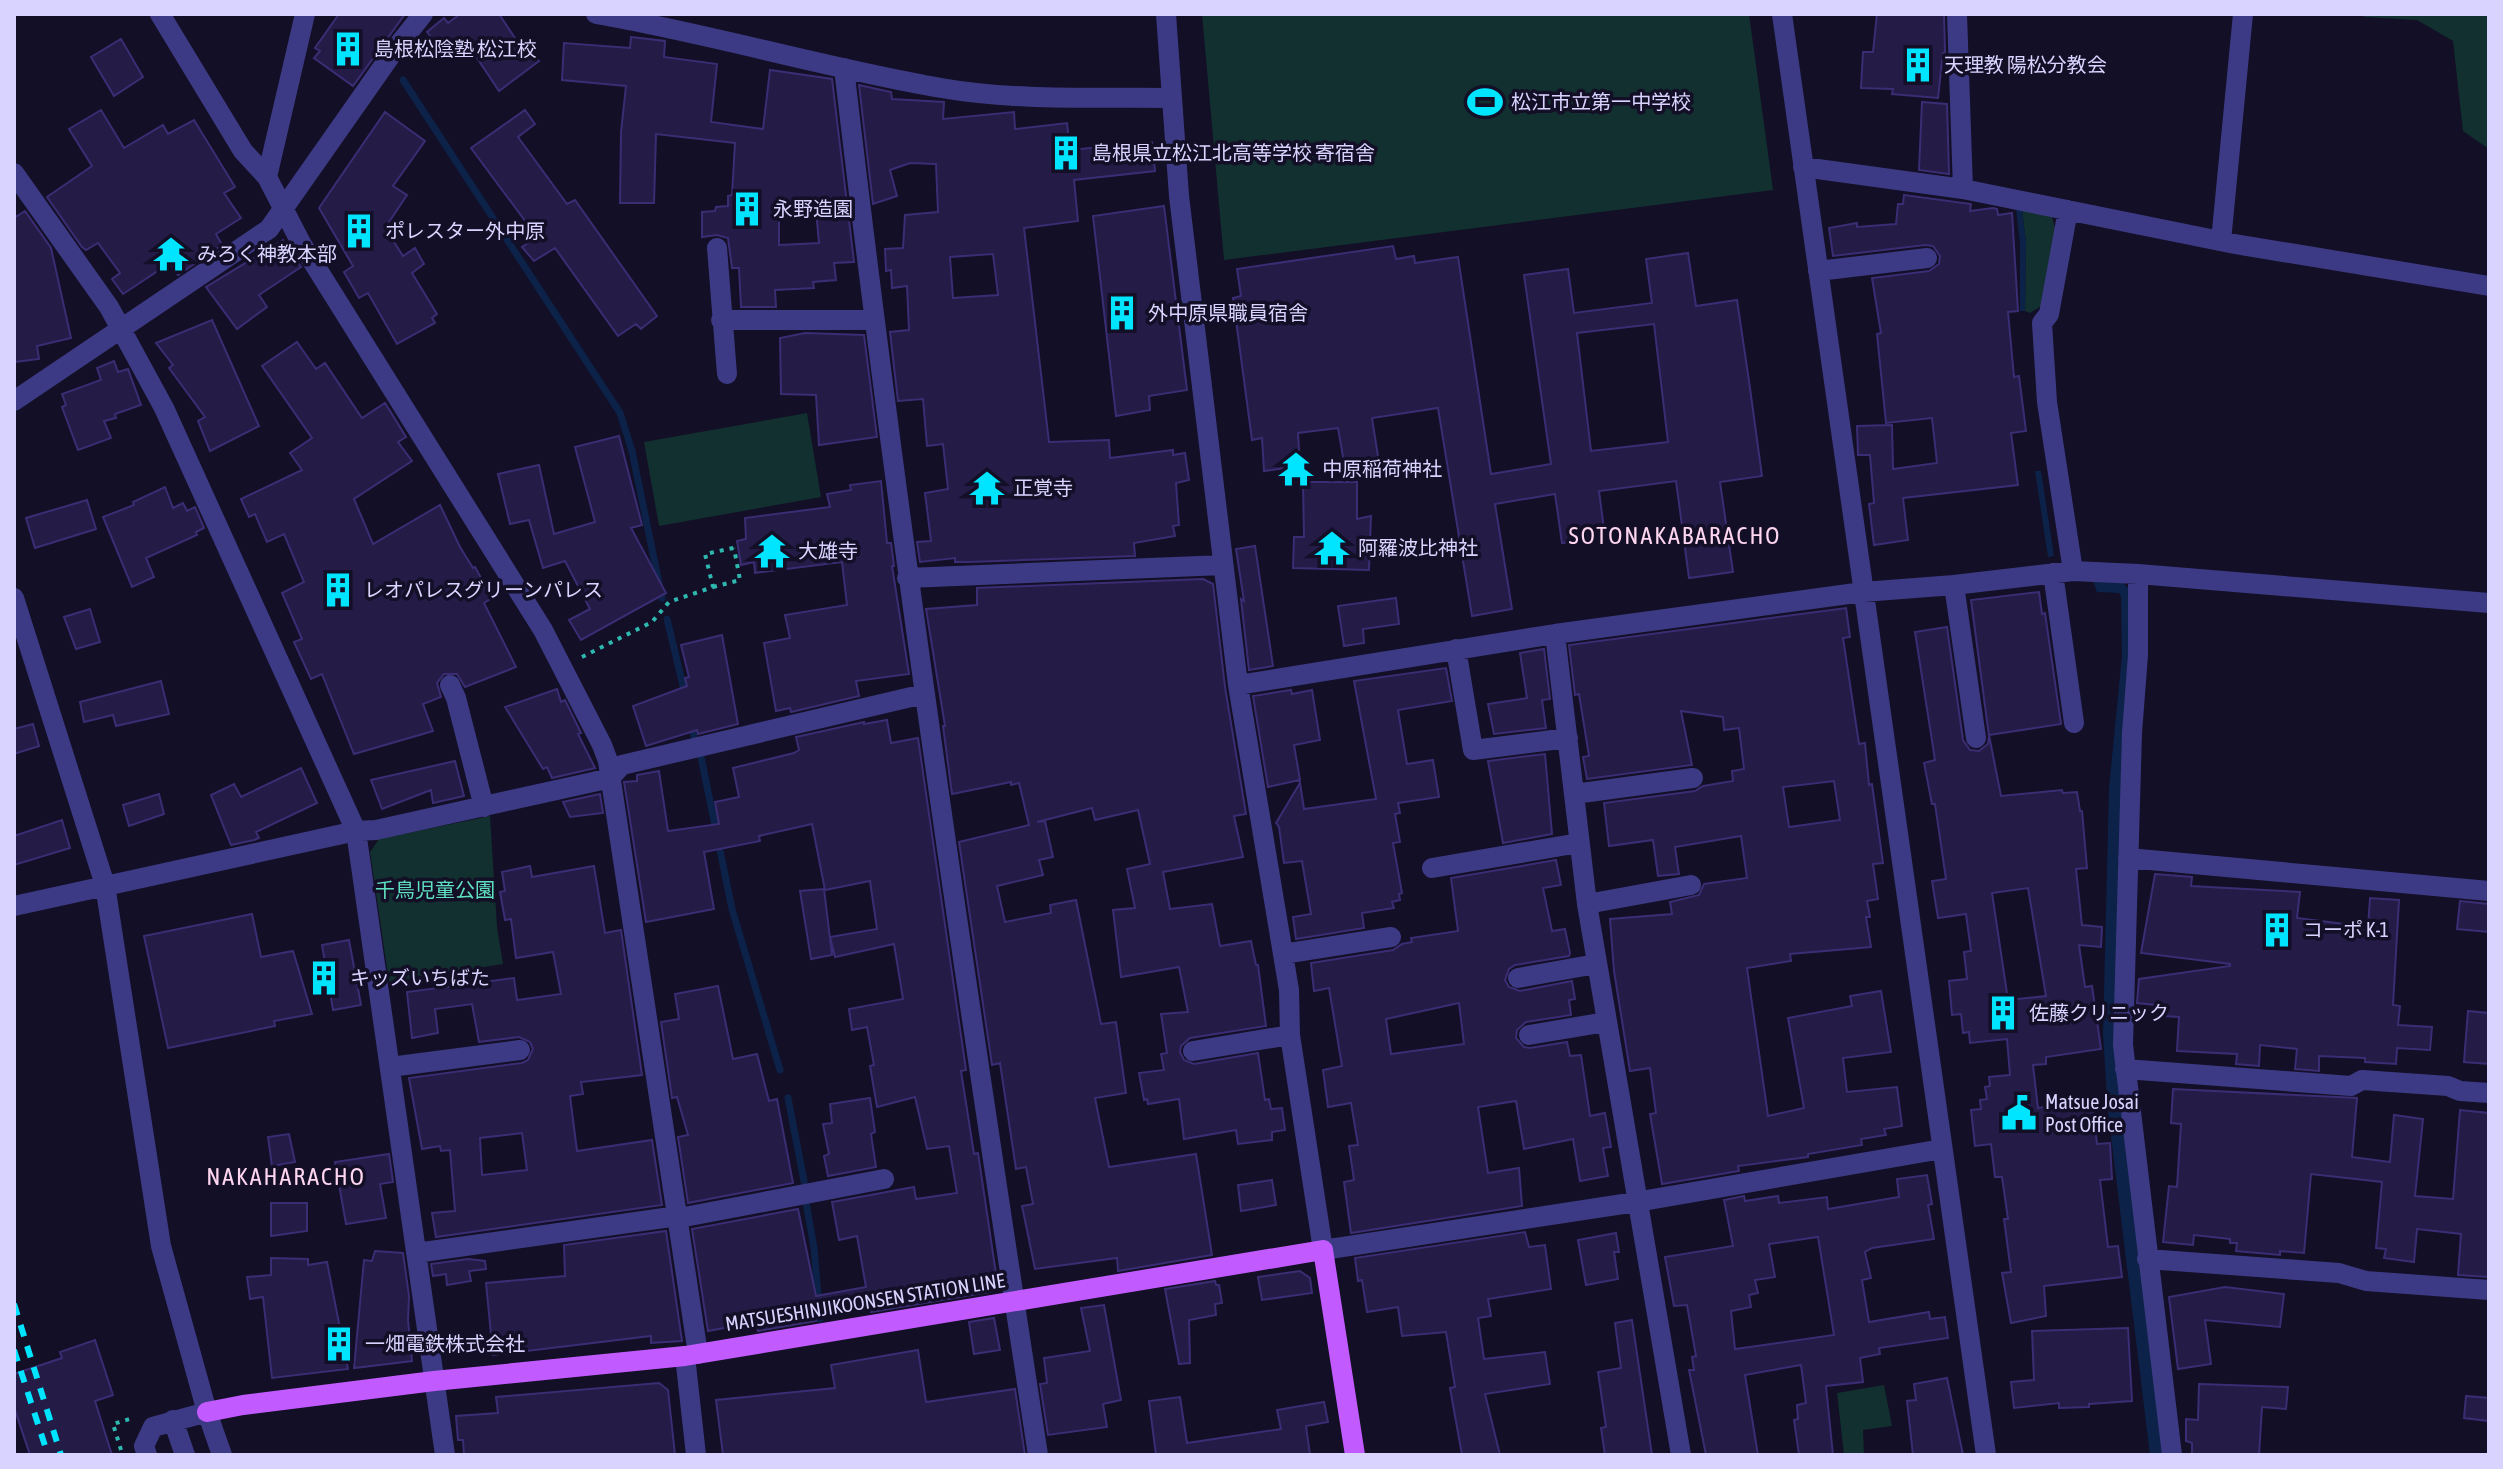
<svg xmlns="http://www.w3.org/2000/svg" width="2503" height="1469" font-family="'Asap Condensed','Noto Sans JP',sans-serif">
  <rect width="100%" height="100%" fill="#130f26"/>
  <!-- green -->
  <path fill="#12302f" d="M1202 14H1749L1773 190 1224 260Z
    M2360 14H2489V149L2463 131 2453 41 2417 20 2365 17Z
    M2022 210 2052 217 2056 232 2043 305 2030 313 2025 311 2026 243Z
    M807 413 821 497 659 526 644 442Z
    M490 816 497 927 503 964 389 982 370 852 379 839Z
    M1884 1385 1892 1426 1863 1430 1864 1455H1844L1837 1393Z"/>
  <!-- water -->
  <path fill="#0c2248" d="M2016 209 2022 210 2026 243 2025 311H2020V243Z
    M2035 471H2041L2054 556 2048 557Z
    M2093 581 2123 583 2132 592 2131 1179 2164 1455H2150L2108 1112 2103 1034 2109 788 2122 655 2121 596 2119 593 2097 592Z"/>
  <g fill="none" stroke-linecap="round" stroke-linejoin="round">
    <!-- stream -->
    <path stroke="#0c2248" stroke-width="7" d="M403 80 620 413 632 451 662 598
      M667 619 685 694
      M691 722 694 737
      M701 757 732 909 780 1070
      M788 1098 804 1181
      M806 1202 814 1248 820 1319"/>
  </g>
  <!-- building -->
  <path fill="#241b47" stroke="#3b2d73" stroke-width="2" fill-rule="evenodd" d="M339 14H405L353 86 314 58 320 51 315 48Z
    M460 14H499L521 47 528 45 539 61 499 91 465 40 446 56 427 32 444 18 448 23Z
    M1877 14H1944L1945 53H1943L1938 98 1892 94 1893 89 1861 88 1863 52H1873Z
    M631 37 665 41 664 57 717 64 711 122 763 129 770 70 832 79 854 262 834 263 836 280 813 282 814 288 775 290 776 307H741L739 268H732L728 238 717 235 702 237V212L715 211 716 207 728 206V196L732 195 735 143 656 134 654 203H620L621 132 626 86 562 80 564 43 630 48ZM815 200 819 243 779 245V203Z
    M121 39 143 77 114 96 91 57Z
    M859 85 891 92 892 99 944 102 943 119 1014 112 1015 129 1067 123 1070 150 1152 142 1155 171 1074 180 1078 221 1024 228 1049 442 1109 440 1110 458 1173 450V455L1185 453 1189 480 1176 483 1179 525 1173 526 1175 536 1134 543 1135 556 968 562H955V558L920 562 917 542 931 541 925 493 948 489 943 444 927 446 923 399 898 401 890 332 909 330 907 286 892 288 891 270 886 271 885 249 903 248 905 215 938 212 936 164 910 163 890 170 897 196 873 204ZM993 254 998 295 953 298 950 257Z
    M1922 102 1947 104 1949 174 1919 170Z
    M101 110 124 148 163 125 168 134 194 120 235 187 224 193 241 218 216 234 222 245 178 275 170 263 123 294 112 279 120 273 98 243 86 250 82 247 47 197 92 166 69 129Z
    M525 110 535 124 518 137 567 204 575 200 657 316 641 329 636 324 618 336 555 248 534 261 522 247 537 237 471 148Z
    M385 112 425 141 393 186 407 195 385 228 403 256 415 248 424 264 412 273 437 314 432 318 435 323 397 344 368 293 359 298 344 272 353 266 319 208Z
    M1904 195 1971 204 1970 211 1993 208 1997 209 1998 215 2012 213 2018 311 2008 312 2014 377 2019 376 2026 431 2011 433 2018 485 1903 498 1908 540 1874 545 1869 504 1874 503 1870 455H1858L1857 426 1892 425 1893 469 1937 463 1932 418 1886 423 1877 334 1881 333 1872 278 1929 271 1939 264 1940 256 1933 246 1925 245 1833 256 1829 228 1857 223V227L1896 224 1898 204H1903Z
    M1164 206 1187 390 1149 396 1150 410 1116 416 1093 216Z
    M25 211 51 248 71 338 37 346 39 359 14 362V218Z
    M283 240 301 267 259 295 267 307 237 329 206 287Z
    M1393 246 1396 259 1414 256 1415 263 1458 257 1491 474 1551 464 1524 275 1568 269 1574 313 1652 303 1646 259 1688 253 1696 306 1737 300 1749 381 1762 476 1720 482 1733 572 1689 578 1676 481 1599 491 1605 537 1562 543 1555 494 1495 504 1512 609 1472 616 1438 408 1372 418 1379 463 1345 468 1338 428 1298 433 1300 466 1264 471 1262 438 1252 440 1233 298 1241 296 1237 269ZM1654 324 1668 442 1591 451 1577 333Z
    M212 320 259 426 210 451 198 421 205 417 169 368 173 365 156 343Z
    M805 333 864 335 877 437 819 445 816 395 781 394 780 338Z
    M297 342 316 369 325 363 362 418 385 403 406 437 398 442 412 461 354 499 373 544 440 505 460 547 473 568 475 567 492 598 484 603 516 667 465 687 457 674H444L437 683 441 697 423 704 433 731 354 754 322 674 311 679 294 642 302 639 282 593 304 582 284 534 267 542 255 514 249 517 241 499 302 470 290 453 312 438 262 366Z
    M114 361 118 372 128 369 141 405 115 414 116 418 104 421 111 438 78 450 62 407 66 405 62 394 101 380 97 368Z
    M619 436 642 525 631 528 666 593 581 640 569 620 590 609 565 561 543 568 529 520 510 524 498 474 539 465 554 534 595 522 575 447Z
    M881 481 887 543H891L894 566H892L909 674 856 681 859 696 791 712 790 708 776 711 764 643 790 638 785 615 847 605 842 562 755 573 754 562 741 565 737 541 746 539 745 518 830 507 827 494 851 490 850 485Z
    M1303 482H1357V519L1371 516 1369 570 1293 568 1294 537H1304Z
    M165 487 173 508 183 503 187 511 195 507 204 528 196 532 197 535 146 558 154 577 132 587 103 517 134 505 133 502Z
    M87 500 96 529 35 548 26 518Z
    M1255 546 1273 666 1249 670 1241 599 1244 601 1236 549Z
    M1203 579 1213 584 1225 687 1246 814 1234 816 1243 857 1163 872 1170 909 1212 904 1220 946 1251 941 1256 965H1258L1266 1026 1190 1038 1181 1046 1180 1052 1184 1060 1194 1064 1258 1053 1265 1100 1269 1099 1271 1109 1282 1108 1285 1130 1272 1132V1140L1238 1144 1236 1130 1184 1139 1179 1099 1148 1104 1147 1099 1144 1100 1139 1073 1164 1070 1161 1054 1167 1053 1161 1014 1188 1012 1179 967 1121 977 1113 910 1135 908 1127 869 1150 864 1138 810 1095 820 1092 808 1037 822 1045 821 1053 857 1039 860 1043 875 997 886 1005 922 1051 913 1050 905 1076 900 1101 1024 1116 1022 1126 1093 1095 1098 1109 1167 1196 1154 1212 1255 1118 1271 1117 1258 1035 1269 1022 1206 1033 1204 1026 1167 1016 1169 1000 1063 992 1065 959 842 1029 825 1019 783 1011 785V782L952 794 943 726H945L926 609 977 605V588Z
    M2039 592 2042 614 2045 613 2061 724 1989 735 2001 796 2062 790 2063 793 2077 792 2080 811H2082L2087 868 2076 869 2082 925 2102 927 2101 947 2079 945 2085 987 2092 986 2101 1049 2046 1057V1064L2033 1065 2038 1108 2092 1101 2097 1144 2110 1143 2112 1179 2100 1180 2108 1247 2118 1246 2122 1277 2044 1286 2046 1316 2011 1323 2002 1273 2011 1272 2004 1219H2008L2002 1177H1995L1991 1144 1975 1146 1971 1110 1981 1109 1980 1100 1987 1099 1985 1087 1990 1086 1989 1077 2010 1075 2007 1039 1970 1043 1969 1032 1963 1033 1961 1014 1952 1015 1949 981 1967 979 1964 952 1971 951 1966 914 1938 918 1932 881 1946 879 1935 804H1932L1924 763 1935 760 1915 632 1947 627 1963 740 1970 750 1979 751 1988 744 1989 736 1971 600ZM2028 888 2046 996 2008 1000 1992 893Z
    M1396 598 1399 624 1363 629 1364 643 1344 646 1338 606Z
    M1846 608 1850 637 1843 638 1859 744 1865 743 1869 785 1872 784 1883 863 1873 864 1878 899 1867 901 1870 917H1866L1871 947 1790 954 1791 961 1747 968 1768 1116 1804 1108 1788 1018 1852 1006 1850 996 1881 991 1891 1052 1843 1058 1847 1092 1897 1087 1902 1126 1884 1129 1886 1135 1861 1139 1862 1145 1808 1154V1157L1738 1166 1739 1171 1662 1184 1650 1114 1656 1113 1650 1068 1630 1071 1614 971 1610 919 1672 914 1670 902 1699 895 1704 884 1747 878 1741 836 1675 847 1679 874 1658 876 1653 840 1609 846 1604 803 1695 791 1703 786 1733 781 1732 771 1744 769 1739 728 1724 730 1723 717 1681 711 1692 765 1587 779 1583 757 1589 756 1579 694 1575 695 1569 645ZM1834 781 1840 820 1789 827 1783 787Z
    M90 609 100 642 76 649 64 617Z
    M722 635 738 724 698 734 697 730 646 746 633 706 687 686 685 678 689 677 681 645Z
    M1544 649 1550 699 1542 700 1546 728 1494 734 1488 704 1527 698 1520 653Z
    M1446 668 1452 701 1398 710 1407 764 1433 760 1439 797 1398 803 1400 813 1395 814 1400 842 1393 843 1402 893 1399 894 1400 900 1392 902 1394 908 1362 913 1364 928 1296 939 1293 917 1311 914 1302 861 1284 863 1279 827 1276 823 1300 783 1304 809 1376 799 1354 681Z
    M161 681 169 714 116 726 113 715 84 722 80 702Z
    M557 689 561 702 565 700 581 733 578 734 595 768 552 778 547 767 543 769 505 707Z
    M1291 690 1292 694 1312 690 1320 740 1294 745 1300 780 1268 787 1253 696Z
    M887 720 891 743 918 738 966 1070 961 1071 974 1154 978 1153 998 1287 990 1288V1292L871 1312 870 1305 815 1316 816 1321 758 1331 756 1322 708 1331 692 1229 798 1209 816 1296 866 1287 857 1236 839 1240 832 1202 914 1187 916 1199 957 1193 949 1146 927 1149 915 1097 877 1107 870 1066 874 1065 867 1027 852 1030 849 1009 903 999 894 944 835 957 830 937 877 929 870 881 825 890 812 824 759 836 760 841 704 852 714 909 646 922 624 782 637 781V775L659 771 668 831 719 824 715 802 739 797 733 768 794 753 799 750 796 737 864 722V724Z
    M33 724 39 746 14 754V729Z
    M1545 754 1552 834 1503 843 1488 761Z
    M455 761 464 796 433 803 431 790 382 809 371 780Z
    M301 768 317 803 256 832 259 838 254 840 231 845 211 795 234 784 241 797Z
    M159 794 164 814 129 826 123 805Z
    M600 794 603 813 570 817 563 802Z
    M62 820 70 848 14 865V836Z
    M1556 860 1561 885 1543 888 1552 931 1565 929 1570 953 1569 956 1515 965 1509 969 1505 980 1509 987 1520 991 1572 981 1575 999 1569 1000 1571 1015 1526 1022 1517 1030 1516 1038 1524 1047 1530 1048 1567 1042 1570 1056 1581 1055 1590 1116 1605 1113 1611 1147 1603 1148 1608 1176 1580 1181 1573 1139 1524 1149 1516 1101 1478 1107 1488 1173 1519 1168 1522 1206 1351 1233 1344 1182 1354 1180 1349 1146 1358 1145 1351 1103 1328 1107 1323 1070 1342 1066 1329 988 1314 991 1311 963 1393 950 1402 944 1412 942 1411 938 1458 931 1451 878ZM1459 1003 1464 1044 1391 1054 1386 1019Z
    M530 866 532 877 594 866 605 933 621 930 642 1075 581 1082 583 1094 570 1096 577 1151 652 1140 662 1205 436 1237 432 1213 455 1211 450 1150 441 1151 440 1146 422 1149 409 1078 522 1063 528 1060 533 1049 530 1042 519 1037 479 1042 472 1004 435 1009 438 1033 412 1038 407 992 514 978 517 1000 561 994 553 952 516 958 511 919 505 920 500 892 505 891 502 872ZM522 1133 527 1170 482 1175 480 1138Z
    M2155 874 2192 877 2191 886 2300 892 2297 918 2368 927 2370 898 2399 900 2393 1005 2400 1006 2398 1025 2432 1027 2430 1050 2397 1048 2396 1064 2365 1062V1058L2319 1056V1071L2295 1069 2297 1049 2260 1045 2259 1066 2236 1064 2237 1054 2177 1051 2179 1017 2164 1016 2165 1006 2137 1003 2139 979 2230 966V964L2141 953Z
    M824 889 832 955 811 959 800 891Z
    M2460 901 2489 904V932L2457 929Z
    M252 914 261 957 293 951 312 1014 274 1021 275 1026 168 1048 144 936Z
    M349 940 361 1005 333 1010 322 945Z
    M718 986 733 1059 757 1054 769 1101 777 1099 793 1183 688 1203 678 1137 688 1135 677 1097 672 1098 661 1022 679 1019 675 994Z
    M2468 1011 2489 1013V1064L2464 1062Z
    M2173 1089 2357 1098 2352 1157 2390 1162 2394 1115 2423 1119 2415 1196 2453 1199 2460 1110 2489 1113V1277L2458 1275 2461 1234 2417 1229 2414 1262 2384 1258 2386 1249 2376 1248 2382 1182 2311 1174 2304 1253 2280 1251V1255L2236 1251 2237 1243H2230V1239L2194 1235 2193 1245 2163 1242 2169 1186 2177 1187 2181 1124 2171 1123Z
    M870 1098 875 1132 871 1134 876 1167 828 1176 824 1156 829 1154 823 1124 832 1123 830 1104Z
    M289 1134 295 1162 272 1166 268 1137Z
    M389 1154 393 1182 380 1184 386 1218 346 1224 335 1162Z
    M1927 1175 1932 1204 1928 1205 1934 1239 1872 1248 1865 1252 1871 1278 1862 1280 1869 1322 1929 1312 1930 1319 1945 1317 1948 1338 1879 1348 1880 1354 1860 1358 1863 1382 1826 1386 1833 1455H1799L1794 1420 1798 1419 1797 1405 1806 1403 1801 1365 1745 1375 1758 1455H1706L1689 1370H1694L1692 1357 1696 1356 1687 1305 1674 1306 1665 1257 1733 1246 1724 1200 1744 1196 1745 1201 1778 1196 1779 1203 1827 1197 1828 1209 1899 1197 1897 1179ZM1818 1237 1834 1335 1735 1349 1731 1311 1751 1307 1749 1295 1758 1293 1755 1280 1775 1277 1769 1244Z
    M1272 1180 1276 1205 1241 1211 1238 1185Z
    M271 1203H307V1231L271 1236Z
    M666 1231 682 1341 651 1343V1336L493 1355 486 1283 565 1276 564 1245Z
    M1525 1232 1529 1247 1545 1245 1551 1289 1488 1299 1491 1316 1478 1318 1484 1359 1545 1352 1550 1384 1485 1394 1500 1455H1462L1450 1388 1455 1387 1446 1332 1402 1336 1398 1307 1367 1312 1362 1280 1358 1281 1355 1258Z
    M1616 1233 1619 1252H1614L1618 1279 1586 1285 1578 1240Z
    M375 1251 403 1253 409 1296 408 1320 412 1361 354 1368 364 1260 372 1261Z
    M271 1258 308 1259V1265L327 1262 348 1369 272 1378 263 1297 250 1299 247 1277 271 1275Z
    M468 1259 485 1261 486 1269 469 1271 471 1281 447 1285 446 1274 433 1276 431 1264Z
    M1300 1271 1310 1278 1312 1293 1262 1300 1258 1277Z
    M1215 1281 1216 1285H1219L1222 1303 1215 1304 1216 1315 1189 1320 1190 1363 1179 1364 1165 1289Z
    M2225 1287 2284 1294 2280 1327 2205 1320 2211 1364 2178 1369 2169 1297Z
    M1104 1305 1121 1400 1103 1404 1107 1427 1048 1435 1040 1384 1047 1383 1044 1358 1090 1351 1081 1308Z
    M994 1318 1000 1350 974 1354 969 1322Z
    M1632 1320 1652 1455H1605L1601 1428 1606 1427 1598 1372 1621 1368 1615 1323Z
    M2128 1328 2132 1401 2089 1404V1407L2059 1408V1403L2014 1408 2011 1382 2034 1380 2032 1331Z
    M95 1340 113 1395 95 1401 112 1455H30L14 1407V1374L62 1358 60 1352Z
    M918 1350 926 1402 1015 1389 1025 1455H723L716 1400 835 1388 831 1365Z
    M1947 1378 1963 1455H1913L1907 1401 1916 1400 1914 1384Z
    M659 1383 668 1390 675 1455H464L463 1440H458L456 1416 498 1413 496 1397Z
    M2199 1384 2288 1387 2286 1409 2262 1407 2259 1455H2192V1443L2186 1441V1419L2198 1420Z
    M2466 1396 2489 1398V1421L2464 1418Z
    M1180 1397 1187 1443 1281 1429 1277 1410 1324 1402 1328 1422 1306 1426 1310 1455H1156L1149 1401Z"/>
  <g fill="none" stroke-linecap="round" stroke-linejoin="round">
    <!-- path -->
    <path stroke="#2fb8b0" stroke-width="4" stroke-dasharray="4 6" stroke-linecap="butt" d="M713 587 740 580 734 548
      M582 657 652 622 669 602 713 587 705 554 738 547
      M121 1450 113 1424 133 1418"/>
    <!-- minor -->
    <path stroke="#3d3a85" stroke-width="20" d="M160 14 243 151 267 177 301 243 543 630 602 745 608 761 698 1354
      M596 14C712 34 825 68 941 88 1016 101 1095 97 1172 98
      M1166 14 1179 196 1238 685 1289 990 1290 1035 1323 1250 1636 1202 1942 1149
      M1782 14 1986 1455
      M1957 14 1963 189
      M844 68C898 532 967 994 1038 1455
      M1803 167 1963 189 2235 244 2489 286
      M14 173 109 307 164 408 356 831 445 1455
      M267 177 305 14
      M2068 210 2049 314 2042 323 2047 402 2073 571
      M2221 241 2243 14
      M717 248 727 374
      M1818 271 1927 258
      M721 320H873
      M14 401 269 229 396 48 423 14
      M2053 573 2074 723
      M2138 574V655L2132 733 2123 1045 2172 1455
      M907 578 1223 565
      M1954 585 1976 738
      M14 598 105 885 161 1246 207 1412 222 1455
      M1555 634 1587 904 1681 1455
      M1456 649 1473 750 1568 738
      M450 685 456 698 484 807
      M1238 685 1555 634 1863 592 1954 585 2073 571 2138 574 2489 603
      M1574 794 1693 778
      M2128 858 2489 891
      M1432 868 1579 843
      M1587 904 1691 885
      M14 906 356 831 376 830 593 782 610 778 622 765 924 694
      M1283 954 1391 937
      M1518 978 1596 964
      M1529 1035 1606 1022
      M1193 1051 1290 1035
      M390 1067 520 1050
      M2125 1069 2351 1086 2362 1080 2448 1086 2460 1091 2489 1093
      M679 1218 884 1179
      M416 1253 678 1216
      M2147 1259 2339 1273 2366 1281 2489 1290
      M685 1356 696 1455
      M173 1420 185 1455
      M147 1455 144 1446 153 1427 207 1412"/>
    <!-- major -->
    <path stroke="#c25bff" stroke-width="20" d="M207 1412 243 1405 434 1381 685 1356 1323 1250 1355 1455"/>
    <!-- rail -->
    <path stroke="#00e5ff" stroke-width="6" stroke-dasharray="12 10" stroke-linecap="butt" d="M14 1304 61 1455
      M14 1350 48 1455"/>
  </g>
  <!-- icons -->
  <defs>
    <g id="building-bare" transform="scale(2.76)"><path d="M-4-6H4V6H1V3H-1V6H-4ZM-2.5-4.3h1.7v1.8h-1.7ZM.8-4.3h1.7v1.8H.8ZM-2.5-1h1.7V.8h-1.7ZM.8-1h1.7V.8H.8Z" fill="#00e5ff" stroke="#130f26" stroke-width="2.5" paint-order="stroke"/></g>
    <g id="stadium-bare" transform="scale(2.76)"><path d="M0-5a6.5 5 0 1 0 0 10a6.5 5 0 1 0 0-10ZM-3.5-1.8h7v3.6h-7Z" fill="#00e5ff" stroke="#130f26" stroke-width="2.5" paint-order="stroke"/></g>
    <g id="temple-bare" transform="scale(2.76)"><path d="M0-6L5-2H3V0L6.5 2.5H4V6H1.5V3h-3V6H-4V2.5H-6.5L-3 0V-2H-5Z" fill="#00e5ff" stroke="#130f26" stroke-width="2.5" paint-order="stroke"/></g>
    <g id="civic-bare" transform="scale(2.76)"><path d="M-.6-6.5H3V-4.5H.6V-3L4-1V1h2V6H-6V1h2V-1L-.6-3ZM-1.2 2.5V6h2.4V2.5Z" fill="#00e5ff" stroke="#130f26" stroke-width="2.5" paint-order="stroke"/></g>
  </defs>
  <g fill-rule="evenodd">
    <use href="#building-bare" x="348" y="49"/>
    <use href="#building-bare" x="1918" y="65"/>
    <use href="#stadium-bare" x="1485" y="102"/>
    <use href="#building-bare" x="1066" y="153"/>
    <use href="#building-bare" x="747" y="209"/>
    <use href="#building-bare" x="359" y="231"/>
    <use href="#temple-bare" x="171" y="254"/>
    <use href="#building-bare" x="1122" y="313"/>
    <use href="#temple-bare" x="1296" y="469"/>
    <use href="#temple-bare" x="987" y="488"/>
    <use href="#temple-bare" x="1332" y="548"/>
    <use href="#temple-bare" x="772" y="551"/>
    <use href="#building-bare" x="338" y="590"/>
    <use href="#building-bare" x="2277" y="930"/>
    <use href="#building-bare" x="324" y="978"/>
    <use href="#building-bare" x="2003" y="1013"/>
    <use href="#civic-bare" x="2019" y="1113"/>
    <use href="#building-bare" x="339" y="1344"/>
  </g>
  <g text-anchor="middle" stroke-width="7" stroke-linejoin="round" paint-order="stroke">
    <!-- poi labels -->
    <g font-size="20" fill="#d9d4ff" stroke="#130f26" text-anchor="start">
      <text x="374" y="56">島根松陰塾 松江校</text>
      <text x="1944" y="72">天理教 陽松分教会</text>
      <text x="1511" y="109">松江市立第一中学校</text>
      <text x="1092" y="160">島根県立松江北高等学校 寄宿舎</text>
      <text x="773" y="216">永野造園</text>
      <text x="385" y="238">ポレスター外中原</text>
      <text x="197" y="261">みろく神教本部</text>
      <text x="1148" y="320">外中原県職員宿舎</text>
      <text x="1322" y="476">中原稲荷神社</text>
      <text x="1013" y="495">正覚寺</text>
      <text x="1358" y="555">阿羅波比神社</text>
      <text x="798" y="558">大雄寺</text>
      <text x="364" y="597">レオパレスグリーンパレス</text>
      <text x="2303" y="937">コーポ K-1</text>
      <text x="350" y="985">キッズいちばた</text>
      <text x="2029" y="1020">佐藤クリニック</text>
      <text x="2045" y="1109">Matsue Josai<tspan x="2045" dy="23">Post Office</tspan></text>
      <text x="365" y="1351">一畑電鉄株式会社</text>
    </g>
    <!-- park labels -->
    <g font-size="20" fill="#5fe0c0" stroke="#130f26">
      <text x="435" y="897">千鳥児童公園</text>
    </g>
    <!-- street labels -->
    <g font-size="20" fill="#d9d4ff" stroke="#130f26">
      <text transform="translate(865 1302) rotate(-9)" y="7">MATSUESHINJIKOONSEN STATION LINE</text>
    </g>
    <!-- quarter labels -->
    <g font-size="24" letter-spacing="2" fill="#ffd6f0" stroke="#130f26">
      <text x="1675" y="544">SOTONAKABARACHO</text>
      <text x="286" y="1185">NAKAHARACHO</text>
    </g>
  </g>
  <!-- border -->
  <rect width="2503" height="1469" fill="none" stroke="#d9d4ff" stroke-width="32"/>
</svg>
